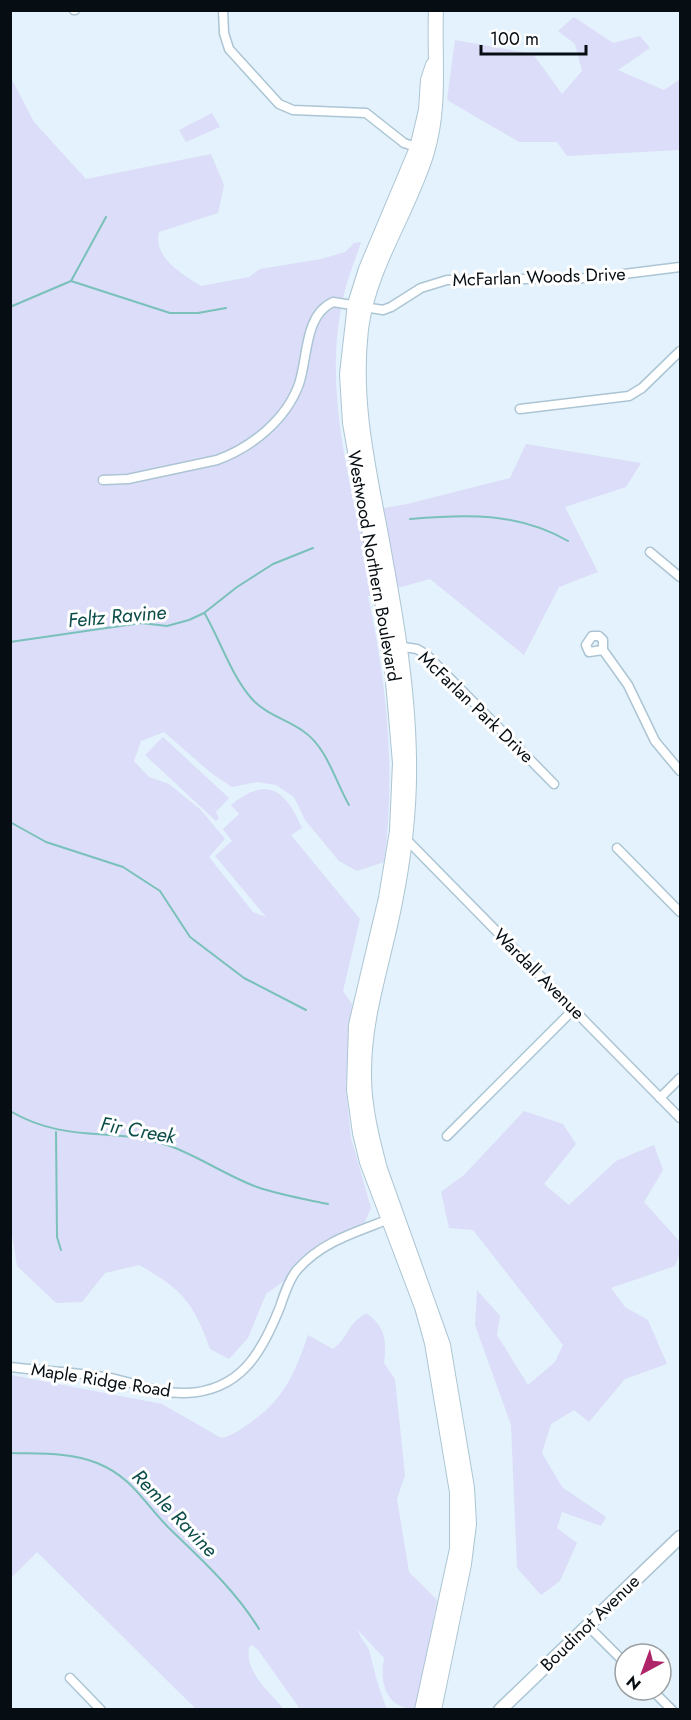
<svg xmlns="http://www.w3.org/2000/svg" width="691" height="1720" font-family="Jost,sans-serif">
  <rect width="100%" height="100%" fill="#e3f2fc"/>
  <!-- green -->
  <path fill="#dcddf8" d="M574 17 613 43 640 36 650 48 618 70 664 90 680 79V150L567 156 557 142H519L447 100 455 40 533 54 562 94 582 71 575 44 558 31Z
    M10 76 34 122 86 179 211 154 224 185 218 213 159 232C153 258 182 274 201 286L249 277 260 269 321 259 345 252 354 243 361 242C356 258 349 274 345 290 326 364 340 440 356 513L407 504 510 478 526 444 641 463 626 487 565 507 598 572 559 587 524 655 430 579 368 596C387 685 396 772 384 862L357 871 339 861 305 820 294 797 276 785 257 782 232 787 211 773 164 732 141 741 134 761 149 777 169 784 201 810 225 839 209 857 253 912 266 917 215 856 232 841 223 829 239 814 231 805C267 776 285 789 302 828L291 835 360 919 343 991 352 1004 346 1089 351 1138 371 1208 365 1222 266 1294 248 1338 229 1359 210 1349C194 1303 182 1289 139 1265L105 1273 82 1302 56 1303 17 1266 11 1228Z
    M212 113 220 127 186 142 179 130Z
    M163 737 229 798 216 812 219 818 216 821 145 755Z
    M524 1111 563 1124 576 1144 544 1184 569 1205 616 1161 654 1145 663 1170 644 1202 680 1242V1253L675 1266 611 1288 625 1307 648 1320 667 1364 625 1379 589 1422 574 1410 551 1424 542 1453 562 1487 606 1517 601 1526 562 1512 557 1528 577 1543 560 1581 541 1595 517 1568 511 1425 475 1325 477 1290 500 1316 497 1335 528 1385 555 1362 563 1345 473 1230 449 1228 441 1192 464 1175Z
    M366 1313C385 1326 387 1340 384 1363L395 1379 405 1475 397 1499 409 1572 437 1600 416 1709C387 1709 379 1684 384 1658L358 1630C359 1637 366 1643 369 1650 374 1670 379 1690 387 1709H300L258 1650 252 1645 249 1647C245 1673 269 1691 284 1709H196L37 1552 11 1578V1375L162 1404 221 1438C235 1435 242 1428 254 1420 285 1398 296 1370 308 1335L333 1349C351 1335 345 1326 366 1313Z"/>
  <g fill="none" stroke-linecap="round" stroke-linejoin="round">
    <!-- stream -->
    <path stroke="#79c1ba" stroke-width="2" d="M71 281 170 313H198L226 308
      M71 281 106 217
      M10 307 71 281
      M410 519C466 514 517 512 568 541
      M205 614C221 642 231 675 252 699 267 715 286 719 303 731 327 747 335 781 349 805
      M10 642 141 623 167 626 189 620 204 613 237 587 273 564 313 548
      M10 822 46 842 123 867 160 891 190 937 244 978 306 1010
      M10 1111C68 1145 115 1126 170 1146 200 1157 227 1176 257 1187 280 1195 304 1199 328 1204
      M56 1132 57 1237 61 1250
      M10 1453C39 1454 70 1452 97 1463 134 1478 144 1504 171 1530 202 1560 236 1591 259 1629"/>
    <!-- street casing -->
    <g stroke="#acc5d4" stroke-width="11">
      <path id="street" d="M74 10H75
        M223 10 224 33 229 49 279 104 293 110 366 113 404 143 419 148
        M520 409 629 396 642 388 680 351
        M103 480 128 479 217 460C252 447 286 420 299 384 308 358 304 315 333 302L383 310 391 307 421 288 447 280 592 278 680 267
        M650 552 680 577
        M397 646 417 649 427 655 554 784
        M603 650 589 652 586 645 592 636H599L603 640V650L628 685 655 741 680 771
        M404 837 680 1118
        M617 848 680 912
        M660 1098 680 1078
        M447 1136 574 1009
        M10 1367C43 1371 78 1372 110 1378 135 1383 160 1394 186 1393 241 1391 262 1352 280 1307 284 1295 289 1279 297 1270 322 1241 357 1232 392 1218
        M588 1626 625 1663
        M70 1678 101 1710
        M652 1690 672 1710"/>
    </g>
    <!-- secondary casing -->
    <g stroke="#acc5d4" stroke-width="15">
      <path id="secondary" d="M500 1710 680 1537"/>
    </g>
    <!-- primary casing -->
    <g stroke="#acc5d4" stroke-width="16">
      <path id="primary" d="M422 1710 457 1549V1492L432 1343 422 1307 367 1162 360 1133 354 1090 356 1025 386 898 397 831 400 763 390 646 350 423 347 374 355 304 366 269 417 148 426 110 428 80 433 65
        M434 1710 464 1564 469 1524 467 1488 443 1345 380 1169C372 1139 364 1107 364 1076 363 1018 383 963 394 907 404 858 410 809 409 759 408 682 394 606 380 530 367 462 353 398 361 329 369 266 409 212 427 152 441 104 434 59 436 10"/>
    </g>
    <!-- street -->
    <use href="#street" stroke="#fff" stroke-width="8"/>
    <!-- secondary -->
    <use href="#secondary" stroke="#fff" stroke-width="12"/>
    <!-- primary -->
    <use href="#primary" stroke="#fff" stroke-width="14"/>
  </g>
  <g text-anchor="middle" stroke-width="6" stroke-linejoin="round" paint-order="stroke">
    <!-- street labels -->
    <g font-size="18" fill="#060e13" stroke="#fff">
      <text transform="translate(539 277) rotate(-2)" y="6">McFarlan Woods Drive</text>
      <text transform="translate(374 566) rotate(80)" y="6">Westwood Northern Boulevard</text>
      <text transform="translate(476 707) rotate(44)" y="6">McFarlan Park Drive</text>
      <text transform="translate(539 974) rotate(45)" y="6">Wardall Avenue</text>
      <text transform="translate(101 1380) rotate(9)" y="6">Maple Ridge Road</text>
      <text transform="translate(590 1623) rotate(-44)" y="6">Boudinot Avenue</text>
    </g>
    <!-- water labels -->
    <g font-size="20" font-style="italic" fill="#0c4d49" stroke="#fff">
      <text transform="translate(117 616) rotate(-5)" y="7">Feltz Ravine</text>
      <text transform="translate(138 1130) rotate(10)" y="7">Fir Creek</text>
      <text transform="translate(175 1513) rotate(46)" y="7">Remle Ravine</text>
    </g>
  </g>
  <!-- border -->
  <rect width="691" height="1720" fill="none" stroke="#060e13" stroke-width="24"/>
  <!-- north arrow -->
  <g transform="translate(643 1672) rotate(221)"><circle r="28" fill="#ffffff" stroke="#9b9fa1" stroke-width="1.5"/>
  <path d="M0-4.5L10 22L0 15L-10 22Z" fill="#ae2669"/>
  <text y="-9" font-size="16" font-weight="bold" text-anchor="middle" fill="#060e13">N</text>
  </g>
  <!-- scale -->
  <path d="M481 45v9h105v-9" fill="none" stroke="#060e13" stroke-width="3"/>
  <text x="490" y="45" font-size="18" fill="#060e13" stroke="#ffffff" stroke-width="4.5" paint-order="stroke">100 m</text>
</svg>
